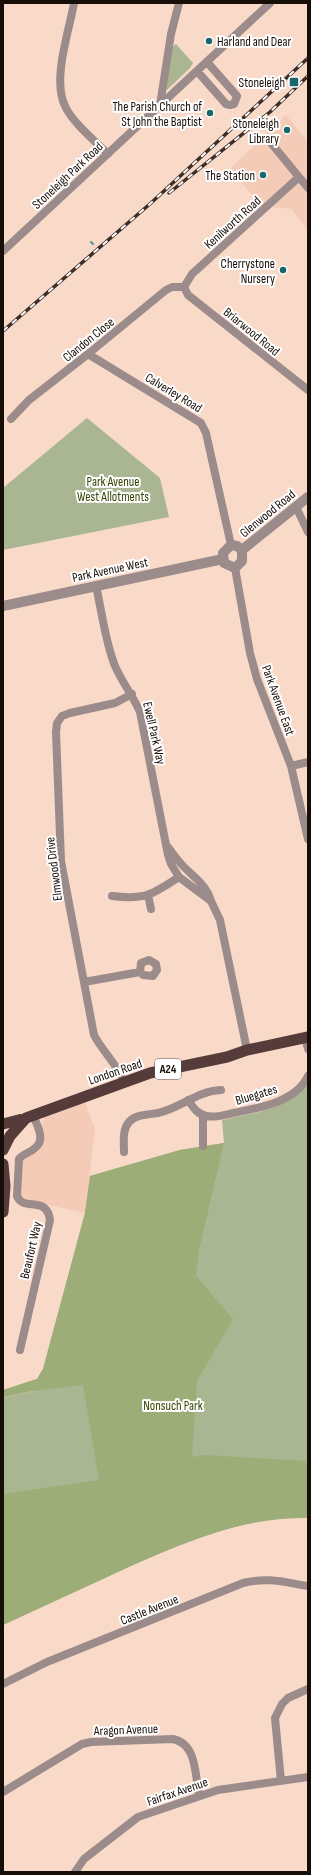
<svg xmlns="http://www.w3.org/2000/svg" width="311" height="1875" font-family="'Sofia Sans Condensed',sans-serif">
  <rect width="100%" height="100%" fill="#f9d9c8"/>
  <!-- built -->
  <path fill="#f3cbb7" d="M286 115 308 142V230L291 209 262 206 230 169Z
    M85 1102 95 1129 85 1213 21 1199 22 1162 25 1157 38 1151 43 1120 45 1117Z"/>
  <!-- green -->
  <path fill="#aab691" d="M176 44 193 63 190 68 167 90 165 89 171 48Z
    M87 418 160 478 169 517 3 550V488Z
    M308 1080V1518C247 1516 188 1541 133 1565 90 1585 46 1605 3 1625V1397L35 1391 3 1390 37 1379 43 1369 85 1213 90 1176 180 1150 224 1143 222 1120C255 1112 289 1111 308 1080Z"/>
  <!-- forest -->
  <path fill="#9dad78" d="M224 1143 199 1250 196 1276 233 1319 197 1381 192 1457 204 1455 308 1461V1518C247 1516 188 1541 133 1565 90 1585 46 1605 3 1625V1494L99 1480 83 1385 39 1390 3 1397V1390L37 1379 43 1369 85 1213 90 1176 180 1150Z"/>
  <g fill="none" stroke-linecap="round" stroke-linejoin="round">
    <!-- stream -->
    <path stroke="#4b959d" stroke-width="2" d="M91 242 93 244"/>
    <!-- minor -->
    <path stroke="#9b8b8b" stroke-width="8" d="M74 3C69 32 52 79 65 106 72 122 95 141 108 154
      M197 71 226 104 230 105 234 104 237 96 207 62
      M160 105 171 34 179 3
      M271 143 308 188
      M3 251 270 3
      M184 287 188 295 308 390
      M184 287 192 274 299 177
      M88 354 201 423 206 433 231 545
      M11 419 29 400 88 354 166 290 172 287H184
      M296 507 308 532
      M235 568 250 653 257 679 291 766 308 839
      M96 586C102 612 105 641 115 666 122 682 133 696 140 712L168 855 171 864 179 877 211 901 220 920 247 1050
      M291 766 308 762
      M168 847C173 854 178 861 184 867 195 878 207 886 211 901
      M148 895 151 909
      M112 896C145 900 152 895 179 877
      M84 982 140 972 141 963 149 960 156 964 157 970 153 976 143 975 140 972
      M305 1038 308 1049
      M124 1082C117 1064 103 1052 94 1035L61 861 56 732 57 723 62 716 70 713 115 703 132 694
      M188 1100C193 1107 197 1114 206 1116 215 1118 225 1115 233 1113 259 1108 296 1102 308 1076
      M203 1115V1146
      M124 1152C124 1142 122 1130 129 1122 136 1114 148 1115 158 1113 181 1108 197 1091 221 1090
      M20 1350 50 1220C47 1195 23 1212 17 1196L19 1159C24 1153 30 1153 35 1148 46 1140 37 1125 33 1115
      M3 1684 47 1662 243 1583C268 1577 283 1582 308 1586
      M281 1781 275 1718 282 1704 288 1698 308 1689
      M3 1792 82 1744 91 1742 173 1739C197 1744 195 1775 199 1795
      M75 1872 84 1859 138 1817 218 1790 308 1777"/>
    <!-- tertiary -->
    <path stroke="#9b8b8b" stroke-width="10" d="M231 545 237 546 242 550V561L235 568 224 563 223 553Z
      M242 550 308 497
      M3 606 223 559"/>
    <!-- trunk -->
    <path stroke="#563b3b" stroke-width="11" d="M3 1124 26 1118 150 1073 227 1057 247 1050 308 1037
      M3 1150 10 1136 26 1118
      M3 1164 5 1186 3 1212"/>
    <!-- rail casing -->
    <g stroke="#3d2f27" stroke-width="3.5">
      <path id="rail" d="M169 193 270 112 308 76
        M3 331 151 203 308 58"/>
    </g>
    <!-- rail -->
    <use href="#rail" stroke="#fff" stroke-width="2" stroke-dasharray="6" stroke-linecap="butt"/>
  </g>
  <!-- markers -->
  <g fill="#18676a" stroke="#fff" stroke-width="1.5">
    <circle cx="209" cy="41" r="4"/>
    <rect x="289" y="77" width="10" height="10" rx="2"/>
    <circle cx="210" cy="113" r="4"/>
    <circle cx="287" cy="130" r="4"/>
    <circle cx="263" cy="175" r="4"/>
    <circle cx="283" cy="270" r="4"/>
  </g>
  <g text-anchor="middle" stroke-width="4" stroke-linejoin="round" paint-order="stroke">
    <!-- shield labels -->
    <rect fill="#fff" stroke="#5d5652" stroke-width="1" x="155" y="1059" width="26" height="20" rx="3"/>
    <g font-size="12" font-weight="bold" fill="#180e08">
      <text x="168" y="1073">A24</text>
    </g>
    <!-- poi labels -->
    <g font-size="13" fill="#180e08" stroke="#fff" text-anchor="end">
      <text x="217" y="46" text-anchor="start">Harland and Dear</text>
      <text x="285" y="87">Stoneleigh</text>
      <text x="202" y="111">The Parish Church of<tspan x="202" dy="15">St John the Baptist</tspan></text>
      <text x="279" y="128">Stoneleigh<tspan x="279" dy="15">Library</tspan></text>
      <text x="255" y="180">The Station</text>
      <text x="275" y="268">Cherrystone<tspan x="275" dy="15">Nursery</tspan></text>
    </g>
    <!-- street labels -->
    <g font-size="13" fill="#180e08" stroke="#fff">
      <text transform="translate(67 175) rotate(-43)" y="5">Stoneleigh Park Road</text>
      <text transform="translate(232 222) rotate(-42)" y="5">Kenilworth Road</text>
      <text transform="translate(252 331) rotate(39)" y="5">Briarwood Road</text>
      <text transform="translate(88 339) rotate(-39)" y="5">Clandon Close</text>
      <text transform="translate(174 392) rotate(31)" y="5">Calverley Road</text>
      <text transform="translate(267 513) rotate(-39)" y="5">Glenwood Road</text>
      <text transform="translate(110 569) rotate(-12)" y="5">Park Avenue West</text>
      <text transform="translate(279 700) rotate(70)" y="5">Park Avenue East</text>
      <text transform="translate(155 733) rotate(77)" y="5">Ewell Park Way</text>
      <text transform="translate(53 869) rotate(-97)" y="5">Elmwood Drive</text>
      <text transform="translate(115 1071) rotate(-19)" y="5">London Road</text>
      <text transform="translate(256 1094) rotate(-17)" y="5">Bluegates</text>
      <text transform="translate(30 1250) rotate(-77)" y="5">Beaufort Way</text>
      <text transform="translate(149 1609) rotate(-22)" y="5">Castle Avenue</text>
      <text transform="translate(126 1729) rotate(-2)" y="5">Aragon Avenue</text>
      <text transform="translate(177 1791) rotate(-19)" y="5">Fairfax Avenue</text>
    </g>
    <!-- park labels -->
    <g font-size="13" fill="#364405" stroke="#fff">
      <text x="113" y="486">Park Avenue<tspan x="113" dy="15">West Allotments</tspan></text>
      <text x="173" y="1410">Nonsuch Park</text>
    </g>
  </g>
  <!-- border -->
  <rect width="311" height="1875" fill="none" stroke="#180e08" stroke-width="8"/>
</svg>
